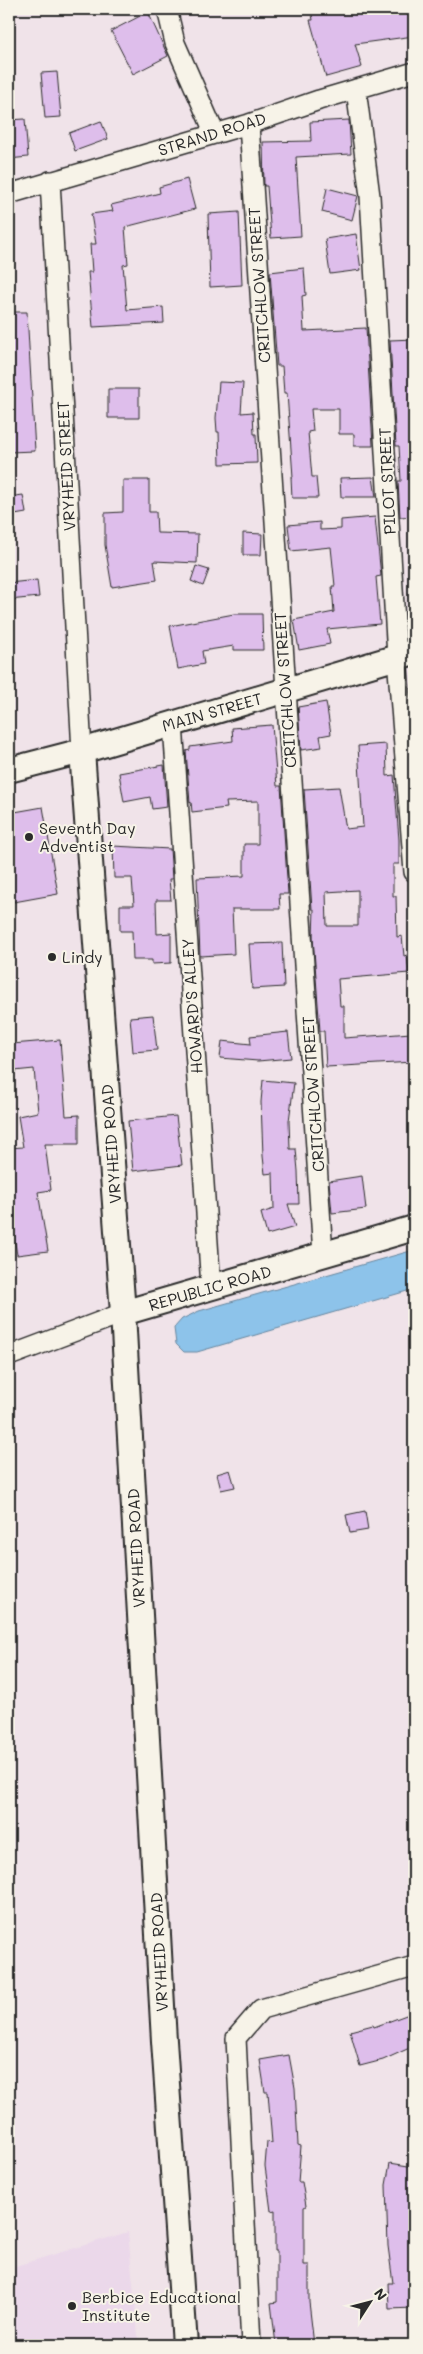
<svg xmlns="http://www.w3.org/2000/svg" width="423" height="2354" font-family="Mali,sans-serif">
  <rect width="100%" height="100%" fill="#f0e3e9"/>
  <filter id="ink" filterUnits="userSpaceOnUse"><feTurbulence type="fractalNoise" baseFrequency=".02" numOctaves="2"/><feDisplacementMap in="SourceGraphic" scale="10" xChannelSelector="R" yChannelSelector="G"/><feConvolveMatrix kernelMatrix="1 2 1 2 8 2 1 2 1" color-interpolation-filters="sRGB"/></filter>
  <g filter="url(#ink)">
    <!-- built -->
    <path fill="#ebd8ea" d="M128 2232 139 2345H9V2268Z"/>
    <!-- water -->
    <path fill="#8dc3ea" stroke="#66869e" d="M414 1250V1289L197 1352H184L176 1344 174 1328 182 1319 199 1311Z"/>
    <!-- building -->
    <path fill="#debeeb" stroke="#2b2b2b" fill-rule="evenodd" d="M311 9H414V36L355 44 362 67 326 77 310 20H313Z
      M148 12 168 56 133 74 111 31Z
      M57 72 61 117 45 118 41 73Z
      M25 119 28 157 9 159V120Z
      M349 120 351 154 296 157 301 236 271 238 267 186H264L263 142 311 141 310 122Z
      M101 121 108 139 75 151 69 133Z
      M187 179 195 209 125 227 128 264 123 265 127 310 163 307 164 323 93 327 88 272H92L90 244H96L91 214 113 211 111 205 160 193 159 187Z
      M327 188 358 196 352 220 322 212Z
      M239 212 242 285 210 287 208 214Z
      M356 234 361 270 330 274 325 239Z
      M304 268 306 295 302 296 304 331 366 328 373 446H354V434H339V409H311L313 431 308 432 312 477H316L318 498H292L291 477H293L287 393H284L282 366H277L270 272Z
      M9 312H27L35 451 9 452Z
      M414 339V516L400 517 398 481H401L399 446H396L390 340Z
      M219 382 243 383 241 413 253 412 254 434H256L257 463 220 464 219 432H217L216 418Z
      M108 389H139V418H108Z
      M373 477 376 497H341L340 478Z
      M123 480H149V512H156L157 533 198 534 197 563 154 561 157 580 112 587 105 545V513L123 512Z
      M23 495 26 513 9 516V497Z
      M375 517 381 576 376 577 380 624 327 629 330 644 299 650 294 620 334 612 332 586H335L331 547 291 551 288 525 320 522V530L341 529V520Z
      M243 533 262 534 261 555H243Z
      M196 566 209 570 203 586 191 581Z
      M37 580 39 597 9 600V583Z
      M234 614H262L263 650H234V646L202 651 204 664 178 669 170 626Z
      M326 702 331 734 320 736 322 747 301 750 298 707Z
      M272 725 277 786H281L288 894H279L280 909H232L234 954 200 956 197 878 244 876V844H258V801L226 802 227 808 192 812 191 802 190 803 186 751 190 750V747L233 741 232 728Z
      M386 744 387 776 394 775 399 840V864H393V896H396L397 937 402 936 404 956 407 955 409 973 338 979 340 1006H344V1038L411 1033 413 1062 326 1067 324 1031H320L313 937 314 909H312L304 789 339 787 346 829 363 827 358 746ZM358 890V926H327L326 892Z
      M164 765 167 807 152 809 150 797 124 802 119 773Z
      M43 807 58 894 14 902 9 873V813Z
      M113 846 170 849 172 879H169L171 900H156L157 934 171 933V963L152 964V960H133L132 931H120V905H134L132 878H114Z
      M282 943 284 987 252 989 249 944Z
      M153 1015 157 1050 133 1052 130 1017Z
      M288 1032 291 1058 258 1061 220 1058 222 1041 251 1044 250 1036Z
      M60 1040 66 1116 79 1115V1144H45L51 1190 38 1192 48 1251 17 1255 9 1208V1148L23 1147 18 1116 38 1112 34 1069 14 1071 12 1044Z
      M263 1080 294 1083 289 1121 290 1149H296L298 1171 299 1204H288L295 1227 267 1235 261 1213 274 1209 273 1173 265 1174 263 1156 261 1102Z
      M176 1116 182 1165 133 1171 128 1121Z
      M362 1176 366 1209 332 1213 329 1181Z
      M230 1470 235 1487 221 1490 217 1474Z
      M365 1511 368 1530 350 1533 346 1515Z
      M409 2014 414 2028V2046L383 2060 360 2066 350 2031 373 2025 374 2027Z
      M289 2055 295 2088 298 2145 301 2146 298 2182H302L306 2206 304 2207V2265H309V2302L314 2345H276L271 2303 277 2302V2251H275V2210L271 2211 265 2166 267 2142 272 2143 268 2092H265L260 2060Z
      M390 2163 414 2167V2308L389 2309 388 2283H393L388 2246 386 2185Z"/>
    <g fill="none" stroke-linecap="round" stroke-linejoin="round">
      <!-- minor casing -->
      <g stroke="#2b2b2b" stroke-width="22">
        <path id="minor" d="M167 9 175 43 215 134
          M356 89 370 196 397 657 414 872
          M249 124 323 1255
          M50 181 82 751
          M9 194 249 124 319 100 414 72
          M173 724 211 1287
          M9 1356 123 1313
          M251 2345 236 2038 261 2009 414 1966"/>
      </g>
      <!-- tertiary casing -->
      <g stroke="#2b2b2b" stroke-width="28">
        <path id="tertiary" d="M82 751 123 1313 164 2041 185 2345
          M9 770 82 751 414 652
          M123 1313 414 1228"/>
      </g>
      <!-- minor -->
      <use href="#minor" stroke="#f7f3e8" stroke-width="19"/>
      <!-- tertiary -->
      <use href="#tertiary" stroke="#f7f3e8" stroke-width="24"/>
    </g>
  </g>
  <!-- markers -->
  <g fill="#2b2b2b" stroke="#f7f3e8" stroke-width="2">
    <circle cx="29" cy="837" r="5"/>
    <circle cx="52" cy="957" r="5"/>
    <circle cx="72" cy="2306" r="5"/>
  </g>
  <g text-anchor="middle" stroke-width="4" stroke-linejoin="round" paint-order="stroke">
    <!-- street labels -->
    <g font-size="16" fill="#2b2b2b" stroke="#f7f3e8">
      <text transform="translate(212 134) rotate(-17)" y="6">STRAND ROAD</text>
      <text transform="translate(259 285) rotate(-94)" y="6">CRITCHLOW STREET</text>
      <text transform="translate(66 466) rotate(-93)" y="6">VRYHEID STREET</text>
      <text transform="translate(387 481) rotate(-93)" y="6">PILOT STREET</text>
      <text transform="translate(285 690) rotate(-94)" y="6">CRITCHLOW STREET</text>
      <text transform="translate(212 712) rotate(-16)" y="6">MAIN STREET</text>
      <text transform="translate(192 1006) rotate(-94)" y="6">HOWARD'S ALLEY</text>
      <text transform="translate(313 1094) rotate(-94)" y="6">CRITCHLOW STREET</text>
      <text transform="translate(111 1144) rotate(-94)" y="6">VRYHEID ROAD</text>
      <text transform="translate(210 1288) rotate(-16)" y="6">REPUBLIC ROAD</text>
      <text transform="translate(136 1548) rotate(-93)" y="6">VRYHEID ROAD</text>
      <text transform="translate(159 1952) rotate(-93)" y="6">VRYHEID ROAD</text>
    </g>
    <!-- poi labels -->
    <g font-size="16" fill="#2b2b2b" stroke="#f7f3e8" text-anchor="start">
      <text x="39" y="834">Seventh Day<tspan x="39" dy="18">Adventist</tspan></text>
      <text x="62" y="963">Lindy</text>
      <text x="82" y="2303">Berbice Educational<tspan x="82" dy="18">Institute</tspan></text>
    </g>
  </g>
  <!-- margin -->
  <rect width="423" height="2354" fill="none" stroke="#f7f3e8" stroke-width="30"/>
  <rect x="15" y="15" width="393" height="2324" fill="none" stroke="#2b2b2b" stroke-width="2" filter="url(#ink)"/>
  <!-- north arrow -->
  <g transform="translate(370 2302) rotate(54)" stroke="#f7f3e8" stroke-width="4" paint-order="stroke">
  <path d="M0-4L9 19L0 12L-9 19Z" fill="#2b2b2b"/>
  <text y="-8" font-size="14" font-weight="bold" text-anchor="middle" fill="#2b2b2b">N</text>
  </g>
</svg>
